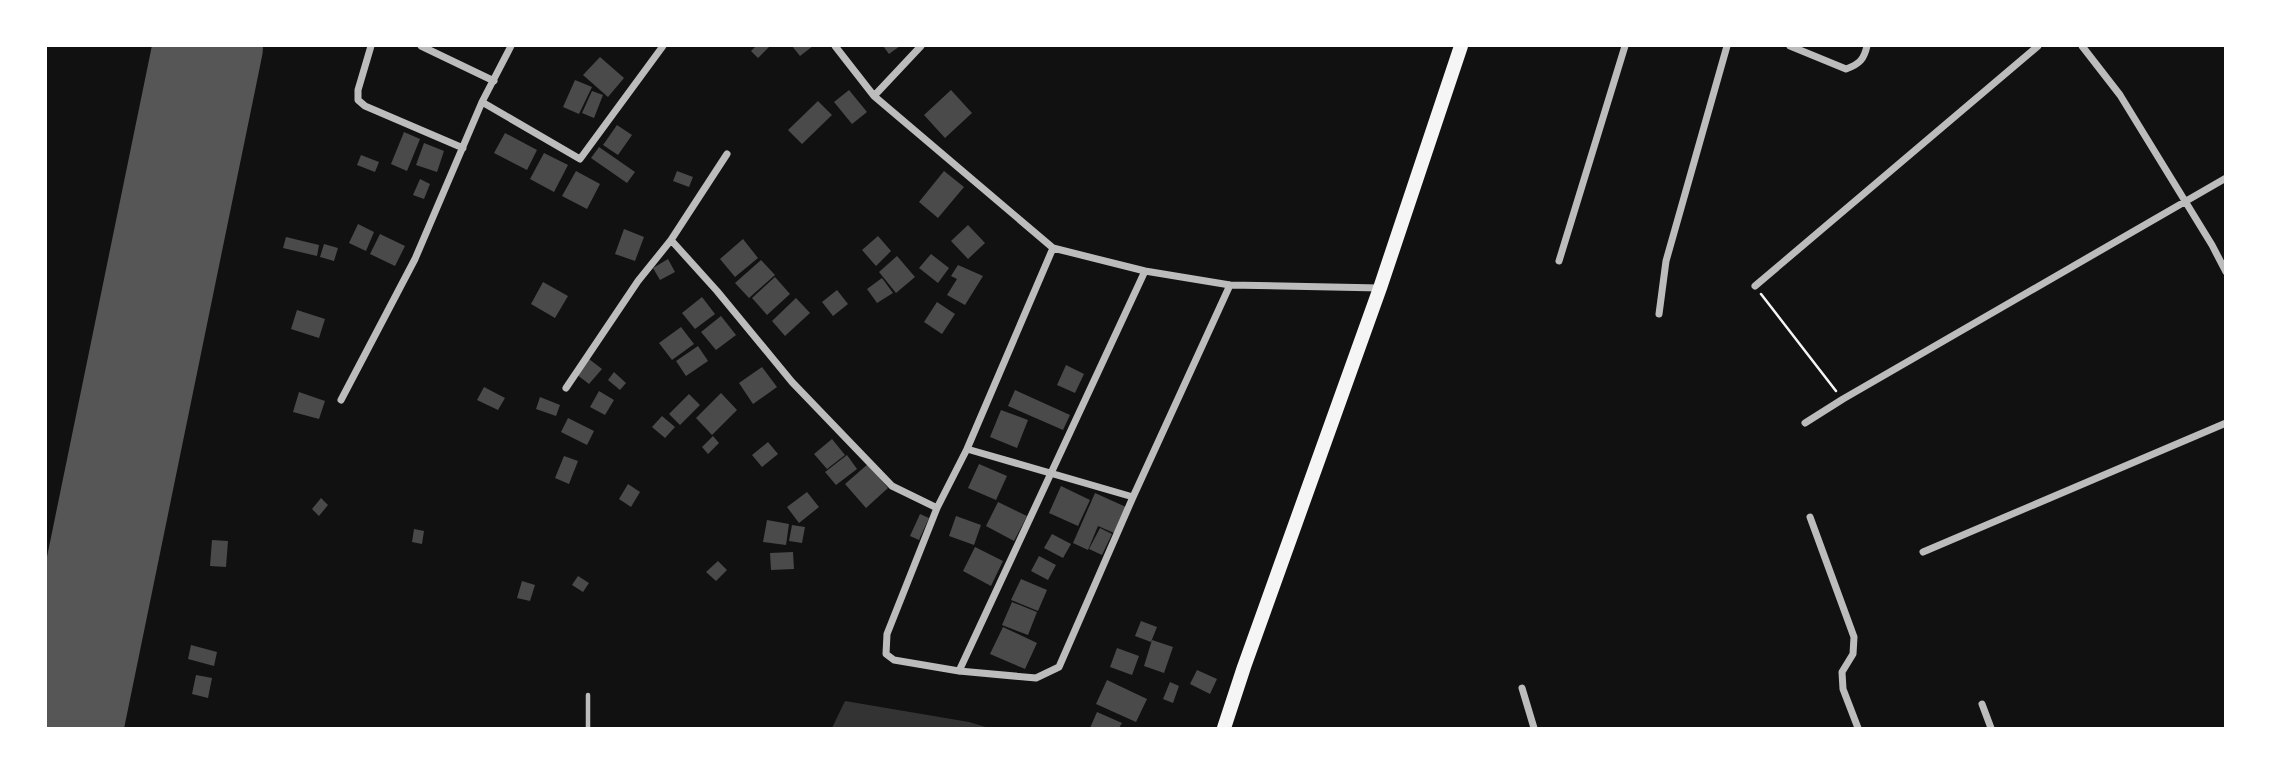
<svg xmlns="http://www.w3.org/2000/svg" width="2271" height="774" font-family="Lato,sans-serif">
  <rect width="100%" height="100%" fill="#111"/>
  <!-- water -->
  <path fill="#333" d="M845 701 969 722 989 728H832Z"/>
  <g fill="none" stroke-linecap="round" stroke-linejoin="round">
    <!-- runway -->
    <path stroke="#565656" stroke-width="110" d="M68 728 208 46"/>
  </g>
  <!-- building -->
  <path fill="#4a4a4a" d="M756 46H770L758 58 751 51Z
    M792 46H813L800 56Z
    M883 46H900L889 54Z
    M600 57 624 78 608 97 583 75Z
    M575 80 592 87 579 114 563 107Z
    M849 90 867 112 852 124 834 102Z
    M951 90 972 113 945 138 924 115Z
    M592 91 603 95 594 118 582 113Z
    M818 101 832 115 802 144 788 130Z
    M617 125 632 135 618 155 603 145Z
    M404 132 420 139 407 171 391 164Z
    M505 133 537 150 527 170 494 153Z
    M424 143 444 151 437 172 416 165Z
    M599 147 635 172 627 183 591 158Z
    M544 153 568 165 554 192 530 179Z
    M361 155 379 162 375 172 357 165Z
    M576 171 600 184 587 209 562 196Z
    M677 171 693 177 689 187 673 181Z
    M944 171 964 187 938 218 919 202Z
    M420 179 430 184 424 199 413 195Z
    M358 224 374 232 366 251 349 243Z
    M968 225 985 243 968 259 951 241Z
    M624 229 644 237 635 261 615 254Z
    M380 234 405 246 395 266 370 254Z
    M878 236 891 251 876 266 862 250Z
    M286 237 319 245 317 256 283 248Z
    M743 239 758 258 735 277 720 259Z
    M324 244 338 248 334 261 320 257Z
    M931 254 949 268 938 283 919 268Z
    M897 256 915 277 896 293 879 272Z
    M668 259 675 272 660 280 653 268Z
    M761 260 775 275 749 298 735 283Z
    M958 265 983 276 965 305 947 295 957 279 951 276Z
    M775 277 790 294 767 315 752 298Z
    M882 278 893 293 877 303 867 289Z
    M543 282 568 296 555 318 531 304Z
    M837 290 848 304 833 316 822 302Z
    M702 297 715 314 695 329 682 313Z
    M796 298 810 313 785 336 772 321Z
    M937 302 955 314 942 334 924 322Z
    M297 310 325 319 319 338 291 329Z
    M721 316 736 335 716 350 701 332Z
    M681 327 694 344 672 360 659 343Z
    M698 346 708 361 686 376 676 361Z
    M589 359 602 369 589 384 576 374Z
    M1066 365 1084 374 1075 393 1057 385Z
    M762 367 777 387 753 404 739 383Z
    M614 372 626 383 620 390 608 380Z
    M484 387 505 398 498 410 477 400Z
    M1015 390 1070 415 1063 430 1008 406Z
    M599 391 614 400 605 415 590 407Z
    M299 392 325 401 319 419 293 412Z
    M721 393 737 410 712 435 696 418Z
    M689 394 700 405 680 425 669 414Z
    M540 397 560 405 556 416 536 409Z
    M1001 410 1028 420 1017 448 990 437Z
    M662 416 675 427 665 438 652 427Z
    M568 418 594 431 587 445 561 432Z
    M713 436 719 443 708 454 702 447Z
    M832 439 845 455 827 469 814 454Z
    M768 442 778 454 762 467 752 455Z
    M847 455 857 469 836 485 825 472Z
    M564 456 578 461 569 484 555 478Z
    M868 464 888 488 866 508 845 484Z
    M979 464 1007 476 996 500 968 488Z
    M628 484 640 492 631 507 619 499Z
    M1061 486 1090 500 1078 526 1049 513Z
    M807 492 819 507 799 523 787 507Z
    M1095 493 1126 507 1114 533 1098 526 1088 550 1073 543Z
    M321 498 328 505 319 516 312 509Z
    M998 502 1027 516 1014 541 986 526Z
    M920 514 929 518 919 540 910 536Z
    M956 516 981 525 974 545 949 536Z
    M767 520 789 524 786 545 763 542Z
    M792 525 805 527 802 543 789 541Z
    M1100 528 1112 534 1102 555 1089 549Z
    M414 529 424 531 422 544 412 542Z
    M1052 534 1071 544 1063 558 1044 548Z
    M212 540 228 541 226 567 210 566Z
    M975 547 1003 561 991 586 963 571Z
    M793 552 794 569 771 570 770 553Z
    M1039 556 1056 565 1048 580 1031 571Z
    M718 561 727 570 716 581 706 572Z
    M578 576 589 583 583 592 572 585Z
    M1021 579 1047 590 1038 611 1011 600Z
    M522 581 535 585 530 601 517 598Z
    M1012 602 1037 612 1028 635 1002 625Z
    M1141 621 1157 627 1151 642 1135 636Z
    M1003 627 1037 643 1025 669 990 654Z
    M1152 640 1173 647 1164 673 1144 666Z
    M191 645 217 652 214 666 188 659Z
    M1117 648 1139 656 1132 675 1110 667Z
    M1197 670 1217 679 1210 694 1190 684Z
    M196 675 212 678 208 698 192 694Z
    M1107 680 1147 699 1136 722 1096 704Z
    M1170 682 1179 686 1173 703 1163 699Z
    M1097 712 1122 723 1119 728H1090Z"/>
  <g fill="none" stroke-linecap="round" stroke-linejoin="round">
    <!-- path -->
    <path stroke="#f5f5f5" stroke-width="2.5" d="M1761 294 1836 391"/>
    <!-- service -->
    <path stroke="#bcbcbc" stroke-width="4.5" d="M588 728V695"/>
    <!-- minor -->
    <path stroke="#bcbcbc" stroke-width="7" d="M371 46 358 90V100L365 106 463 148
      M421 46 494 81
      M835 46 874 96 921 46
      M1790 46 1846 69C1860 64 1864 59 1867 46
      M2082 46 2120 95 2212 245 2226 272
      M874 96 1053 248 1145 271 1230 285 1380 288
      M482 102 580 159 663 46
      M671 240 727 154
      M1053 248 967 449 937 508 887 634 886 654 894 660 959 671 1036 678 1059 667 1133 497 1230 285
      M1559 261 1625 46
      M1755 286 2038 46
      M1659 314 1666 261 1727 46
      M566 388 638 281 671 240 717 291 792 382 892 486 937 508
      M341 400 415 259 482 102 511 46
      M1805 423 1843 399 2226 178
      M967 449 1133 497
      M1810 517 1854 637 1853 654 1842 672 1843 689 1858 728
      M1923 552 2226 423
      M959 671 1145 271
      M1522 688 1534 728
      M1982 704 1991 728"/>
    <!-- secondary -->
    <path stroke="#f5f5f5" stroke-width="14" d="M1224 728 1244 667 1380 288 1461 46"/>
  </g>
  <!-- border -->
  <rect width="2271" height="774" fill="none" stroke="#ffffff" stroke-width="94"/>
</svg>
